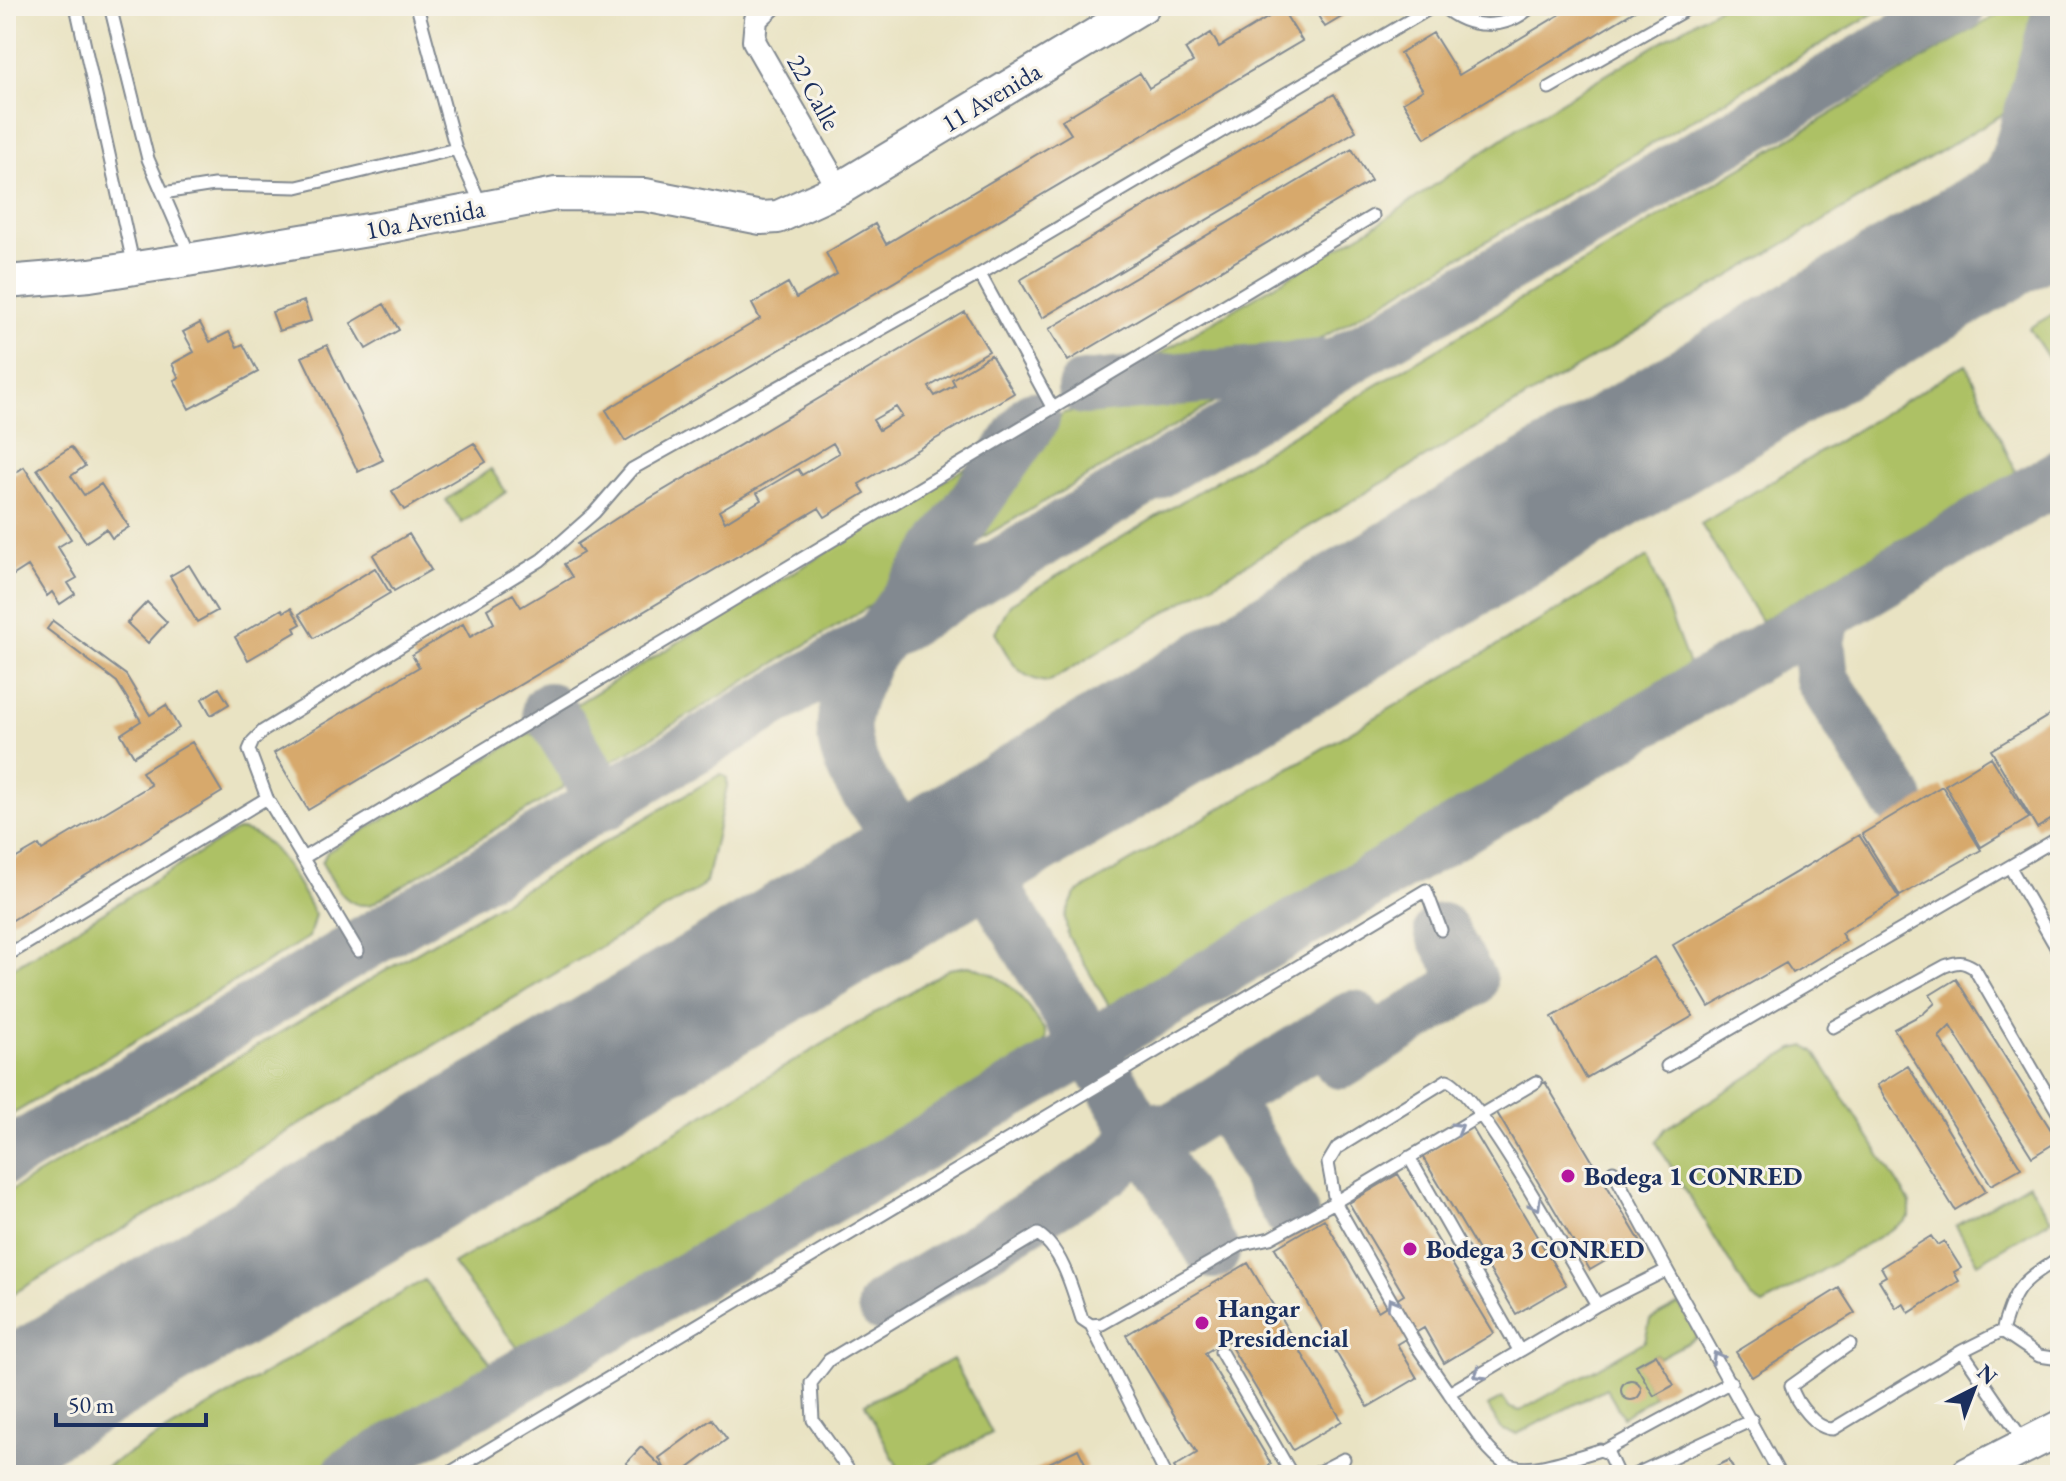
<svg xmlns="http://www.w3.org/2000/svg" width="2066" height="1481" font-family="'EB Garamond',serif">
  <rect width="100%" height="100%" fill="#f7f3e8"/>
  <filter id="ink" filterUnits="userSpaceOnUse"><feTurbulence type="fractalNoise" baseFrequency=".0125" numOctaves="2"/><feDisplacementMap in="SourceGraphic" scale="16" xChannelSelector="R" yChannelSelector="G"/><feConvolveMatrix kernelMatrix="1 2 1 2 8 2 1 2 1" color-interpolation-filters="sRGB"/></filter>
  <filter id="wash" filterUnits="userSpaceOnUse"><feTurbulence type="fractalNoise" baseFrequency=".006" numOctaves="4" result="noise"/><feDisplacementMap in="SourceGraphic" scale="32" xChannelSelector="R" yChannelSelector="G"/><feGaussianBlur stdDeviation="1.8" result="paint"/><feColorMatrix in="noise" values="0 0 0 0 0 0 0 0 0 0 0 0 0 0 0 0 0 1.4 0 .05"/><feComposite in="paint" operator="in"/></filter>
  <g filter="url(#wash)">
    <rect width="100%" height="100%" fill="#e9e3c3"/>
    <!-- green -->
    <path fill="#adc165" stroke="#647862" stroke-width="2" d="M1721 6H1886L1303 349 1287 354 1132 370 1381 222 1519 127Z
      M2012 6H2040L2011 109 1048 682C1018 680 1007 656 995 632L1010 604Z
      M2060 310V376L2029 328Z
      M1966 364 2016 472 1761 621 1701 524Z
      M1218 384 1228 388 1226 396 959 551 961 543 1063 413Z
      M983 457 987 458V462L885 597 606 765 595 761 572 722 577 704Z
      M491 469 506 492 462 523 446 500Z
      M1648 557 1689 665 1112 1011 1068 936 1065 917 1075 894Z
      M530 733 546 740 566 774 563 788 372 904C345 911 334 883 322 863L327 852Z
      M721 774 727 778V786L706 882 700 888 6 1298V1193Z
      M237 830C274 830 299 886 315 915L309 937 6 1118V972Z
      M968 966C1008 974 1024 999 1045 1031L1046 1039 1040 1048 520 1351 453 1264 949 969Z
      M1806 1046 1815 1052 1910 1203V1216L1904 1222 1763 1305 1751 1297 1656 1142 1665 1129 1793 1049Z
      M2029 1183 2051 1220 1978 1263 1956 1226Z
      M424 1280 494 1367 310 1475H92Z
      M1679 1304 1698 1337 1659 1358 1656 1354 1637 1365 1654 1396 1623 1417 1606 1388 1517 1434 1502 1430 1487 1406 1503 1398 1510 1408 1520 1411 1645 1341 1650 1320Z
      M953 1359 992 1433 911 1475H902L865 1404Z"/>
    <g fill="none" stroke-linecap="round" stroke-linejoin="round">
      <!-- taxiway -->
      <path stroke="#828990" stroke-width="54" d="M2023 141C2027 167 2035 180 2060 189
        M1990 238 2023 141 2060 9
        M1084 388 1321 366
        M1824 614 1818 641 1822 679 1898 800
        M549 709 606 803
        M887 820C897 845 897 863 890 889
        M990 830 988 857 994 889 1213 1252
        M994 889C971 871 944 863 920 847 886 824 839 764 844 721 846 698 857 678 866 658L1033 418
        M1341 1062 1470 982 1441 930
        M1235 1091 1231 1112 1292 1215
        M6 1157 1338 364 1959 6
        M884 1306 1106 1171C1122 1157 1134 1147 1137 1125L1164 1132 1178 1127 1353 1017 1372 1043
        M349 1475 1089 1047 2060 476"/>
      <!-- runway -->
      <path stroke="#828990" stroke-width="134" d="M6 1413 2060 197"/>
    </g>
    <g id="blocks">
      <!-- building -->
      <path fill="#d7a96c" fill-rule="evenodd" d="M1312 6H1360L1325 27Z
        M1574 6H1643L1425 138 1403 102 1423 90 1400 53 1433 33 1459 75Z
        M1282 9 1302 41 625 441 606 410 760 319 752 304 788 283 796 298 837 274 826 253 875 224 886 244 1071 134 1062 120 1140 73 1149 88 1193 62 1185 49 1211 33 1219 47Z
        M1334 94 1356 131 1042 318 1020 280Z
        M1352 149 1371 181 1068 361 1049 329Z
        M304 301 311 321 279 331 272 312Z
        M384 304 399 330 366 349 351 323Z
        M965 312 989 351 929 387 935 396 955 385 952 379 991 355 1014 393 859 484 865 493 825 517 819 508 308 810 274 753 419 667 412 655 463 624 470 637 494 623 487 609 513 594 521 607 572 577 564 564 583 553 577 544 620 516ZM896 407 902 416 879 430 873 420ZM833 443 839 453 802 475 798 469 757 493 761 500 725 522 719 511Z
        M200 323 210 342 229 332 237 347 243 344 258 372 189 409 174 380 179 378 172 364 194 352 183 332Z
        M327 345 383 460 358 472 302 357Z
        M474 443 486 462 404 510 392 491Z
        M71 447 85 466 71 476 84 495 101 484 129 527 112 538 106 529 86 542 37 469Z
        M24 467 71 539 58 547 77 578 68 583 75 594 60 604 52 592 47 596 28 566 6 580V479Z
        M409 534 431 570 394 591 373 555Z
        M189 565 217 611 197 622 170 576Z
        M375 568 390 593 314 638 299 614Z
        M147 602 167 622 148 643 127 623Z
        M291 608 301 624 294 628 296 632 248 660 235 637 282 609 284 612Z
        M53 621 126 675 150 715 166 705 179 728 134 756 121 734 141 721 117 682 47 629Z
        M219 688 229 704 211 715 202 699Z
        M2060 709V814L2037 828 1991 750Z
        M192 742 222 792 6 924V864L39 845 42 850 151 785 142 772Z
        M1991 757 2029 818 1981 847 1945 785Z
        M1942 786 1981 850 1900 896 1862 834Z
        M1859 835 1899 898 1841 933 1846 941 1793 973 1786 963 1709 1007 1673 945Z
        M1654 957 1693 1016 1586 1078 1552 1017Z
        M1956 979 2058 1141 2032 1157 1950 1026 1939 1037 2021 1168 1991 1185 1894 1029 1924 1013 1935 1003 1930 995Z
        M1908 1066 1986 1191 1955 1210 1877 1085Z
        M1545 1082 1640 1241 1590 1270 1496 1111Z
        M1471 1126 1566 1285 1516 1314 1422 1156Z
        M1398 1174 1494 1333 1444 1363 1424 1328 1397 1344 1417 1378 1368 1407 1275 1248 1324 1219 1378 1311 1404 1295 1349 1203Z
        M1931 1236 1937 1245 1944 1241 1961 1268 1954 1272 1959 1281 1909 1313 1903 1303 1896 1308 1879 1280 1886 1276 1881 1267Z
        M1248 1263 1342 1421 1293 1450 1227 1340 1205 1353 1271 1464 1252 1475H1179L1174 1467 1197 1453 1126 1335Z
        M1839 1288 1855 1313 1752 1377 1736 1352Z
        M1656 1354 1674 1385 1654 1396 1636 1365Z
        M1621 1390a10 10 0 1 1 20 0a10 10 0 1 1-20 0Z
        M712 1419 727 1439 679 1475H639L626 1463 641 1447 666 1471 659 1458Z
        M1078 1449 1087 1467 1070 1475H1024Z
        M1729 1460 1736 1475H1697Z"/>
    </g>
  </g>
  <g filter="url(#ink)">
    <use href="#blocks" fill-opacity="0" stroke="#828990" stroke-width="2"/>
    <g fill="none" stroke-linecap="round" stroke-linejoin="round">
      <!-- service casing -->
      <g stroke="#828990" stroke-width="15">
        <path id="service" d="M76 6 134 267
          M110 6 148 159 191 258
          M417 6 456 149 481 204
          M1442 6C1468 30 1506 31 1532 6
          M1549 88 1692 6
          M163 193 214 185 297 187 456 149
          M980 274 1052 407
          M303 858 1373 216
          M2011 869 2060 954
          M358 951 267 798 249 750 253 741 263 731 541 560 594 513 632 469 980 274 1434 6
          M6 956 267 798
          M1833 1027 1945 966C1958 961 1963 961 1974 968L2060 1116
          M1667 1066 2060 837
          M1409 1157 1519 1350
          M1613 1171 1667 1270
          M1091 1325 1166 1475
          M2002 1331 2039 1356 2060 1359
          M1850 1344 1791 1386C1796 1403 1815 1429 1833 1429L1962 1351 2025 1443
          M1962 1351 2002 1331C2016 1285 2019 1284 2060 1257
          M1221 1352 1292 1475
          M1449 1393 1418 1348 1335 1202 1536 1082
          M1604 1451 1731 1382
          M446 1475 1426 890 1441 930
          M852 1475 813 1420 811 1383 829 1360 1038 1234C1063 1250 1073 1292 1082 1319L1091 1325 1102 1324 1243 1244 1270 1238 1335 1202 1328 1163 1337 1148 1447 1080C1477 1090 1574 1267 1597 1305
          M1313 1475 1344 1459
          M1618 1475 1608 1453 1600 1450C1500 1481 1507 1477 1449 1393L1597 1305 1667 1270 1780 1475
          M1634 1475 1752 1420"/>
      </g>
      <!-- minor casing -->
      <g stroke="#828990" stroke-width="26">
        <path id="minor" d="M770 6 756 19 754 41 839 189"/>
      </g>
      <!-- secondary casing -->
      <g stroke="#828990" stroke-width="36">
        <path id="secondary" d="M6 282 90 275 181 261 380 228 556 194 645 195 761 218 778 217 839 189 1143 6"/>
      </g>
      <!-- primary casing -->
      <g stroke="#828990" stroke-width="38">
        <path id="primary" d="M1968 1475 2060 1428"/>
      </g>
      <!-- service -->
      <use href="#service" stroke="#fff" stroke-width="11"/>
      <!-- minor -->
      <use href="#minor" stroke="#fff" stroke-width="22"/>
      <!-- secondary -->
      <use href="#secondary" stroke="#fff" stroke-width="32"/>
      <!-- primary -->
      <use href="#primary" stroke="#fff" stroke-width="34"/>
    </g>
    <!-- one-way arrows -->
    <defs><path id="oneway-chevron" d="M-2-3.5L2.5 0L-2 3.5" fill="none" stroke-width="1.6" stroke-linecap="round" stroke-linejoin="round" transform="scale(2)"/></defs>
    <g stroke="#8d97ae">
      <use href="#oneway-chevron" transform="translate(1458 1128) rotate(-31)"/>
      <use href="#oneway-chevron" transform="translate(1536 1205) rotate(59)"/>
      <use href="#oneway-chevron" transform="translate(1392 1303) rotate(-120)"/>
      <use href="#oneway-chevron" transform="translate(1717 1357) rotate(-120)"/>
      <use href="#oneway-chevron" transform="translate(1479 1374) rotate(148)"/>
    </g>
  </g>
  <!-- markers -->
  <g fill="#b5179e" stroke="#f7f3e8" stroke-width="3">
    <circle cx="1568" cy="1176" r="8"/>
    <circle cx="1410" cy="1249" r="8"/>
    <circle cx="1202" cy="1323" r="8"/>
  </g>
  <g text-anchor="middle" stroke-width="6" stroke-linejoin="round" paint-order="stroke">
    <!-- street labels -->
    <g font-size="26" fill="#1b2f5e" stroke="#f7f3e8">
      <text transform="translate(814 92) rotate(61)" y="9">22 Calle</text>
      <text transform="translate(991 97) rotate(-31)" y="9">11 Avenida</text>
      <text transform="translate(425 219) rotate(-11)" y="9">10a Avenida</text>
    </g>
    <!-- poi labels -->
    <g font-size="26" font-weight="bold" fill="#1b2f5e" stroke="#f7f3e8" text-anchor="start">
      <text x="1584" y="1185">Bodega 1 CONRED</text>
      <text x="1426" y="1258">Bodega 3 CONRED</text>
      <text x="1218" y="1317">Hangar<tspan x="1218" dy="30">Presidencial</tspan></text>
    </g>
  </g>
  <!-- margin -->
  <rect width="2066" height="1481" fill="none" stroke="#f7f3e8" stroke-width="32"/>
  <!-- north arrow -->
  <g transform="translate(1974 1389) rotate(42)" stroke="#f7f3e8" stroke-width="6" paint-order="stroke">
  <path d="M0-6L14 30L0 20L-14 30Z" fill="#1b2f5e"/>
  <text y="-12" font-size="22" font-weight="bold" text-anchor="middle" fill="#1b2f5e">N</text>
  </g>
  <!-- scale -->
  <path d="M56 1413v12h150v-12" fill="none" stroke="#1b2f5e" stroke-width="4"/>
  <text x="68" y="1413" font-size="24" fill="#1b2f5e" stroke="#f7f3e8" stroke-width="6" paint-order="stroke">50 m</text>
</svg>
